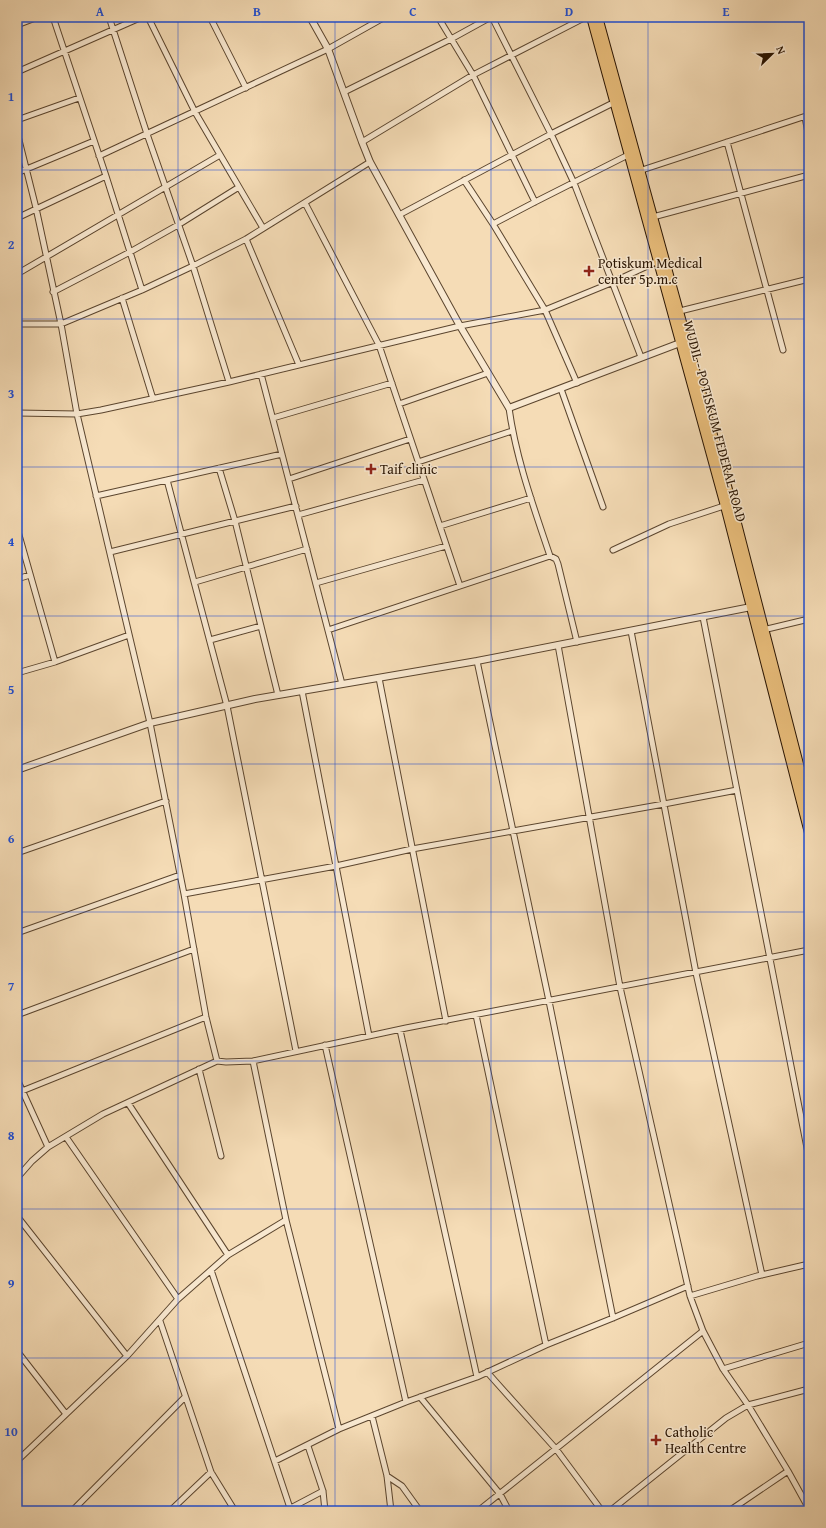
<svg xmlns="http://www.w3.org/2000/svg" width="826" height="1528" font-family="'Gentium Book Plus',serif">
  <rect width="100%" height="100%" fill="#f5dcb6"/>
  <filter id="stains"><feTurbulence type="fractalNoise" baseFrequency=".005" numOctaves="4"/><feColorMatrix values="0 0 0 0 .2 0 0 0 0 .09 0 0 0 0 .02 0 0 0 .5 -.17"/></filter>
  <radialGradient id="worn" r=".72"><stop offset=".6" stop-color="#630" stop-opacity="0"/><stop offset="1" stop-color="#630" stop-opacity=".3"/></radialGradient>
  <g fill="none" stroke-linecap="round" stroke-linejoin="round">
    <!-- minor casing -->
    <g stroke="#5b452e" stroke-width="7">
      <path id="minor" d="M53 17 106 176 142 290
        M109 17 147 134 193 266 229 382
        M148 17 195 112 263 228
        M210 17 246 88
        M438 17 473 75 535 202
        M492 17 551 134 574 183 641 357
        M17 25 38 17
        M17 72 142 17
        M344 92 451 39 491 17
        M805 117 809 138
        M17 120 79 98
        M17 132 36 208 61 324 77 414 150 723 184 894 206 1017 217 1061
        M362 142 473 75 586 17
        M727 142 783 350
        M99 156 328 49 385 17
        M639 171 809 115
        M17 173 94 141
        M464 180 493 224 545 310 577 383
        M305 203 379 345 460 586
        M399 215 551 134 615 102
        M653 217 809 175
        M17 218 106 176
        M493 224 535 202 628 155
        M246 239 299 365
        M17 274 220 155
        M53 292 130 252 178 225 239 187
        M122 298 153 399
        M680 311 809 279
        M17 324H61L142 290 193 266 246 239 370 162
        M261 374 342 684
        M561 389 603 507
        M399 404 488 373
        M509 408C516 459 534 508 550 556L556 559 558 564 577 642
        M17 413 77 414 101 410 229 382 460 326 545 310 611 283 658 261
        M273 418 392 383
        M418 462 512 431
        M219 468 235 521 278 695
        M289 479 410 439
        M167 480 227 706 296 1051
        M96 496 282 454
        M298 515 424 480
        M440 526 531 498
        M17 528 55 662
        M613 550 669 524 727 505
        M110 552 296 506
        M17 579 30 575
        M195 582 307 549
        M316 583 446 546
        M703 617 809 1158
        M328 630 550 556
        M763 630 809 619
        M631 631 696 973 762 1275
        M210 640 261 626
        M558 645 620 987 690 1296 703 1331 723 1369 748 1405 788 1471 809 1509
        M477 661 549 1001 613 1318
        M17 673 55 662 129 635
        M379 678 446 1021
        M302 691 369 1036
        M17 853 166 801
        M184 894 336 866 412 849 664 804 737 790
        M17 933 180 875
        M17 1015 194 949
        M476 1015 546 1345
        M400 1030 477 1377
        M325 1045 406 1402
        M253 1061 286 1220 339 1429
        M199 1069 221 1156
        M17 1079 48 1147
        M22 1091 206 1017
        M128 1103 228 1255
        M66 1137 178 1299
        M17 1178 32 1161 48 1147 103 1114 217 1061 226 1062 253 1061 406 1028 809 950
        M17 1216 127 1356
        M211 1270 290 1508
        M690 1296 757 1276 809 1264
        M160 1321 211 1472 235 1511
        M17 1351 66 1414
        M723 1369 809 1343
        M487 1372 556 1449 602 1511
        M420 1397 500 1494 509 1511
        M372 1416 387 1476 391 1511
        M308 1446 323 1491 325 1511
        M17 1461 127 1356 178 1299 228 1255 286 1220
        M275 1461 339 1429 406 1402 477 1377 546 1345 613 1318 688 1286
        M387 1476 402 1486 420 1511
        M72 1511 185 1397
        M170 1511 211 1472
        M285 1511 323 1491
        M478 1511 703 1331
        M610 1511 726 1418 748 1405 809 1389
        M729 1511 788 1471"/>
    </g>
    <!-- tertiary casing -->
    <g stroke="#5b452e" stroke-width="8">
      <path id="tertiary" d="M310 17 328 49 362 142 370 162 460 326 509 408 680 343
        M17 770 150 723 255 699 477 661 751 607"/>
    </g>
    <!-- primary casing -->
    <g stroke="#281301" stroke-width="10">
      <path id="primary" d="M591 17 725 506 809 833
        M598 17 732 504 809 803"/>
    </g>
    <!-- minor -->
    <use href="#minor" stroke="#f8e8d0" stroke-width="5"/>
    <!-- tertiary -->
    <use href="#tertiary" stroke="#f8e8d0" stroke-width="6"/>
    <!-- primary -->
    <use href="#primary" stroke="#eabe7b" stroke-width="8"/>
  </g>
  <!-- grid -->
  <path fill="none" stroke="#1d4ed8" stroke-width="1" stroke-opacity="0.55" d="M178 17V1511M335 17V1511M491 17V1511M648 17V1511M17 170H809M17 319H809M17 467H809M17 616H809M17 764H809M17 912H809M17 1061H809M17 1209H809M17 1358H809"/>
  <!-- markers -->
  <g fill="#8f2418" stroke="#f8e8d0" stroke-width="1.5">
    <path d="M587 265h4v4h4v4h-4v4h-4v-4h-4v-4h4z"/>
    <path d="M369 463h4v4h4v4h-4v4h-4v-4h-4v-4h4z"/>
    <path d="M654 1434h4v4h4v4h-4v4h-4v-4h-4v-4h4z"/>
  </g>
  <g text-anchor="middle" stroke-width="3" stroke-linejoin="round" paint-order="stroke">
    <!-- poi labels -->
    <g font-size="14" fill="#281301" stroke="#f8e8d0" text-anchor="start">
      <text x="598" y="268">Potiskum Medical<tspan x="598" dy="16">center 5p.m.c</tspan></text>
      <text x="380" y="474">Taif clinic</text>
      <text x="665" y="1437">Catholic<tspan x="665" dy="16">Health Centre</tspan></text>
    </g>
    <!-- street labels -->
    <g font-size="14" fill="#281301" stroke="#f8e8d0">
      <text transform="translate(715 421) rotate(75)" y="5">WUDIL - POTISKUM FEDERAL ROAD</text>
    </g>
  </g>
  <!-- margin -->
  <rect width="826" height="1528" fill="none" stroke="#f5dcb6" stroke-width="44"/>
  <!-- north arrow -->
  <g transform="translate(772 54) rotate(67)" stroke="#f8e8d0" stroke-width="3" paint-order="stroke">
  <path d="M0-3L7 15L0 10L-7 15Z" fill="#281301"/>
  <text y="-6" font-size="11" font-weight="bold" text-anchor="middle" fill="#281301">N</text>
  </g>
  <rect x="22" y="22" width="782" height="1484" fill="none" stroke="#1d4ed8" stroke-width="1.5"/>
  <g font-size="13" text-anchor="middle" font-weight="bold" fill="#1d4ed8">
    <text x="100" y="16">A</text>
    <text x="257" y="16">B</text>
    <text x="413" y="16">C</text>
    <text x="569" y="16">D</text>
    <text x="726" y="16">E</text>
    <text x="11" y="101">1</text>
    <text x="11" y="249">2</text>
    <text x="11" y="398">3</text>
    <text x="11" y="546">4</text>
    <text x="11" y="694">5</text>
    <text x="11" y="843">6</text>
    <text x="11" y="991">7</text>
    <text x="11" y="1140">8</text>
    <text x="11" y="1288">9</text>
    <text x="11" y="1436">10</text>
  </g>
  <rect width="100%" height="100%" filter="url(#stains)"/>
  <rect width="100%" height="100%" fill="url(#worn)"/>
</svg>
